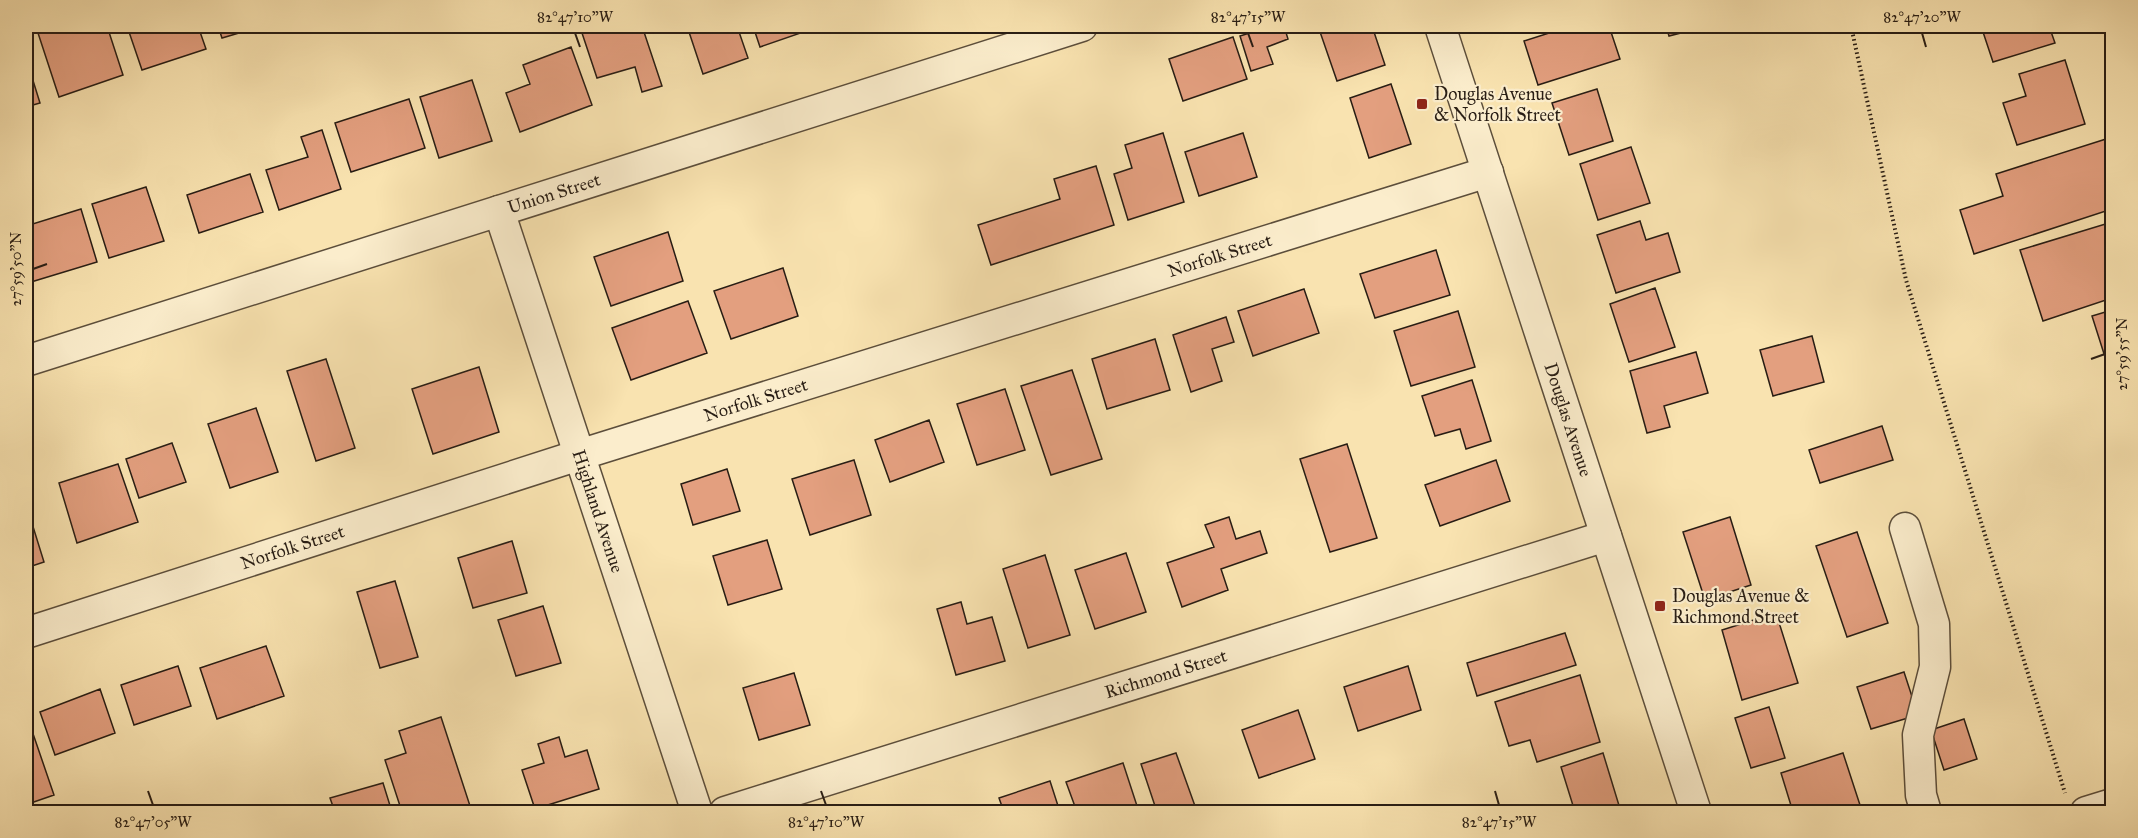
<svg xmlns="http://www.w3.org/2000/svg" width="2138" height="838" font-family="'IM FELL Great Primer',serif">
  <rect width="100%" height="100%" fill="#f9e3b0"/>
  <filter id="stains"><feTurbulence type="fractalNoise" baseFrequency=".00333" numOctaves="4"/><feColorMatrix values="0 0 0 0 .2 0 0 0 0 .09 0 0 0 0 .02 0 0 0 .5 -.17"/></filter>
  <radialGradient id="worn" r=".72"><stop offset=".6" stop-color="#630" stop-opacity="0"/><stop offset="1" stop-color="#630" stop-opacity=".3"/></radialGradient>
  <!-- building -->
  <path fill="#e39f7f" stroke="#281d14" stroke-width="1.5" d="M62 26H107L123 75 59 97 38 33Z
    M127 26H198L206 49 142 70Z
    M218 26H263L222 38Z
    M584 26H642L662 86 642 92 635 67 597 78 580 27Z
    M687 26H737L748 58 703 74Z
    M753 26H817L818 27 760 47Z
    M1272 26H1284L1288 39 1267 47 1273 64 1251 71 1240 36Z
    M1318 26H1372L1385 65 1337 81Z
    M1571 26H1609L1620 59 1538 85 1524 41Z
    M1666 26H1708L1669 36Z
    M1981 26H2049L2055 43 1993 62Z
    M1233 37 1247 79 1183 101 1169 59Z
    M571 47 592 105 520 132 506 93 530 84 523 65Z
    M26 58 40 103 26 107Z
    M2065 60 2085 124 2017 145 2003 103 2026 96 2019 74Z
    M472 80 492 141 439 158 420 97Z
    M1391 84 1411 144 1369 158 1350 98Z
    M1597 89 1613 141 1569 155 1552 103Z
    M409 99 425 148 351 172 335 123Z
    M322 130 341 189 279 210 266 170 308 157 301 137Z
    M1163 133 1184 202 1128 220 1114 174 1132 168 1125 145Z
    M1243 133 1257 177 1199 196 1185 152Z
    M2106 139 2112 160V209L1974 254 1960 210 2003 196 1996 174Z
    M1631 147 1650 203 1598 220 1580 164Z
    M1096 166 1114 225 991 265 978 225 1060 199 1054 179Z
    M250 174 263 212 199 233 187 195Z
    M146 187 164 241 109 258 92 204Z
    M81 209 97 262 31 282 26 264V226Z
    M1640 221 1646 240 1668 233 1680 272 1616 293 1597 235Z
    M2112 222V298L2043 321 2020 250Z
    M668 232 683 281 611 306 594 257Z
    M1436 250 1450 295 1375 318 1360 274Z
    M783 268 798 316 731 339 714 291Z
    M1655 288 1675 347 1629 362 1610 304Z
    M1304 289 1319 333 1253 356 1238 311Z
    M688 301 707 353 631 380 612 328Z
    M2112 310V379L2092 316Z
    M1458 311 1475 367 1411 386 1394 331Z
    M1226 317 1234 342 1212 349 1222 381 1191 392 1173 335Z
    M1812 336 1824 382 1773 396 1760 350Z
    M1155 339 1170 390 1107 409 1092 359Z
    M1696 352 1708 393 1664 406 1670 427 1647 433 1630 371Z
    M326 359 355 448 316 461 287 371Z
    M479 367 499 432 433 454 412 389Z
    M1072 370 1102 459 1051 475 1021 386Z
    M1472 380 1491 441 1466 449 1460 429 1435 436 1422 396Z
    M1005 389 1025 450 977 465 957 404Z
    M256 408 278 472 230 488 208 424Z
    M929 420 944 462 890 482 875 440Z
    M1882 426 1893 460 1820 483 1809 450Z
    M172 443 186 482 139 498 126 459Z
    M1347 444 1377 538 1330 552 1300 459Z
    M854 460 871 515 810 535 792 479Z
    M1496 460 1510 501 1440 526 1425 485Z
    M118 464 138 522 77 543 59 483Z
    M727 469 740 511 693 525 681 484Z
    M26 504 44 562 26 568Z
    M1229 517 1236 539 1260 531 1267 553 1221 569 1228 590 1182 607 1167 563 1214 547 1205 525Z
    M1730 517 1751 585 1705 600 1683 532Z
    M1857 532 1888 623 1847 637 1816 546Z
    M767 540 782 589 728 605 713 556Z
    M512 541 527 593 473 608 458 558Z
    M1126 553 1146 612 1095 629 1075 570Z
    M1045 555 1070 635 1028 648 1003 569Z
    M395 581 418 657 380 668 357 592Z
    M961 602 967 624 992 617 1005 661 956 675 937 609Z
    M543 606 561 663 516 676 498 620Z
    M1776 613 1798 683 1742 700 1722 630Z
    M1565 633 1576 665 1477 696 1467 663Z
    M266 646 284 696 217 719 200 668Z
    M178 666 191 706 134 725 121 685Z
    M1408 666 1421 710 1358 731 1344 687Z
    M1904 672 1918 715 1871 729 1857 687Z
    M794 673 810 725 759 740 743 688Z
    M1580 675 1600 742 1537 762 1530 740 1509 746 1495 702Z
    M100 689 115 733 55 755 40 712Z
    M1769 707 1785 758 1751 768 1735 718Z
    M1298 710 1315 759 1259 778 1242 730Z
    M441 717 472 812H402L385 760 406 753 399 731Z
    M1964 719 1977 759 1944 770 1931 730Z
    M29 722 54 795 28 804 26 797V723Z
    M559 737 565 757 587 750 599 789 535 809 522 770 544 763 538 744Z
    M1176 753 1195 806 1178 812H1157L1141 764Z
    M1603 753 1621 812H1575L1561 767Z
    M1843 753 1860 805 1835 812H1793L1781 773Z
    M1123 763 1139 812H1077L1066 782Z
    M1050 781 1060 812H1004L999 798Z
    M383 783 392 812H335L330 798Z
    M970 805 973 812H946Z"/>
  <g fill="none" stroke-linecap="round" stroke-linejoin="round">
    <!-- minor casing -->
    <g stroke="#5c4e3b" stroke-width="33">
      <g id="minor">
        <path id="s1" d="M1440 26 1696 812"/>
        <path id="s2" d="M499 211 697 812"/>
        <path id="s3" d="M26 361 1082 26"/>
        <path d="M1905 528 1934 624 1935 667 1918 735 1921 795 1926 812"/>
        <path id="s4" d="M26 633 579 455 1488 172"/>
        <path id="s5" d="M725 812 1606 536"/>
        <path d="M2086 812 2112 804"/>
      </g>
    </g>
    <!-- path -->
    <path stroke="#281d14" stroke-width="4" stroke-dasharray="1.5 3" stroke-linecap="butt" d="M1851 26 1906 280 2065 793"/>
    <!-- minor -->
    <use href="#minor" stroke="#fbedcc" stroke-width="30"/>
  </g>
  <!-- ticks -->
  <path fill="none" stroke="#281d14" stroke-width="2" d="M575 33 580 47M1248 33 1253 47M1922 33 1926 47M33 269 47 264M2091 359 2105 354M148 791 153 805M821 791 826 805M1495 791 1499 805"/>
  <!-- markers -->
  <g fill="#8f2418" stroke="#fbedcc" stroke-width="2">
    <rect x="1416" y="98" width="12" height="12" rx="3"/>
    <rect x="1654" y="600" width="12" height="12" rx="3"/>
  </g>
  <g text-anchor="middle" stroke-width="4.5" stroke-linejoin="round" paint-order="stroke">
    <!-- poi labels -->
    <g font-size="18" fill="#281d14" stroke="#fbedcc" text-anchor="start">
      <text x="1434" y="100">Douglas Avenue<tspan x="1434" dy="21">&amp; Norfolk Street</tspan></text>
      <text x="1672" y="602">Douglas Avenue &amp;<tspan x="1672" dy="21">Richmond Street</tspan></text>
    </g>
    <!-- street labels -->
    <g font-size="18" fill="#281d14" stroke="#fbedcc">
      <text dy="6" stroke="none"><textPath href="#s3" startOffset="554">Union Street</textPath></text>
      <text dy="6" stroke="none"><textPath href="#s4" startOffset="1252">Norfolk Street</textPath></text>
      <text dy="6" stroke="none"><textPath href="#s4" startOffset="766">Norfolk Street</textPath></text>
      <text dy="6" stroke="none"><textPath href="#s1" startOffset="414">Douglas Avenue</textPath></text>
      <text dy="6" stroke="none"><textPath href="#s2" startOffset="316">Highland Avenue</textPath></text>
      <text dy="6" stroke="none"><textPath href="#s4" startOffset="280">Norfolk Street</textPath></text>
      <text dy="6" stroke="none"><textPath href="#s5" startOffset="462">Richmond Street</textPath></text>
    </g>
  </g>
  <!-- margin -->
  <rect width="2138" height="838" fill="none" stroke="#f9e3b0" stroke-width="66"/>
  <rect x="33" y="33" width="2072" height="772" fill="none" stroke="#281d14" stroke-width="2"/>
  <g font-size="15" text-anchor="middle" fill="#281d14">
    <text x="575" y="22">82°47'10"W</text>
    <text x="1248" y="22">82°47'15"W</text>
    <text x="1922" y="22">82°47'20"W</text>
    <text transform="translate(16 269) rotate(-90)" y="5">27°59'50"N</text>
    <text transform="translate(2122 354) rotate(-90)" y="5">27°59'55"N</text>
    <text x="153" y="827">82°47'05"W</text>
    <text x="826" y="827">82°47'10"W</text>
    <text x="1499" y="827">82°47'15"W</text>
  </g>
  <rect width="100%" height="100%" filter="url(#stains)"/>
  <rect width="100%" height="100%" fill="url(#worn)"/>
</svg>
